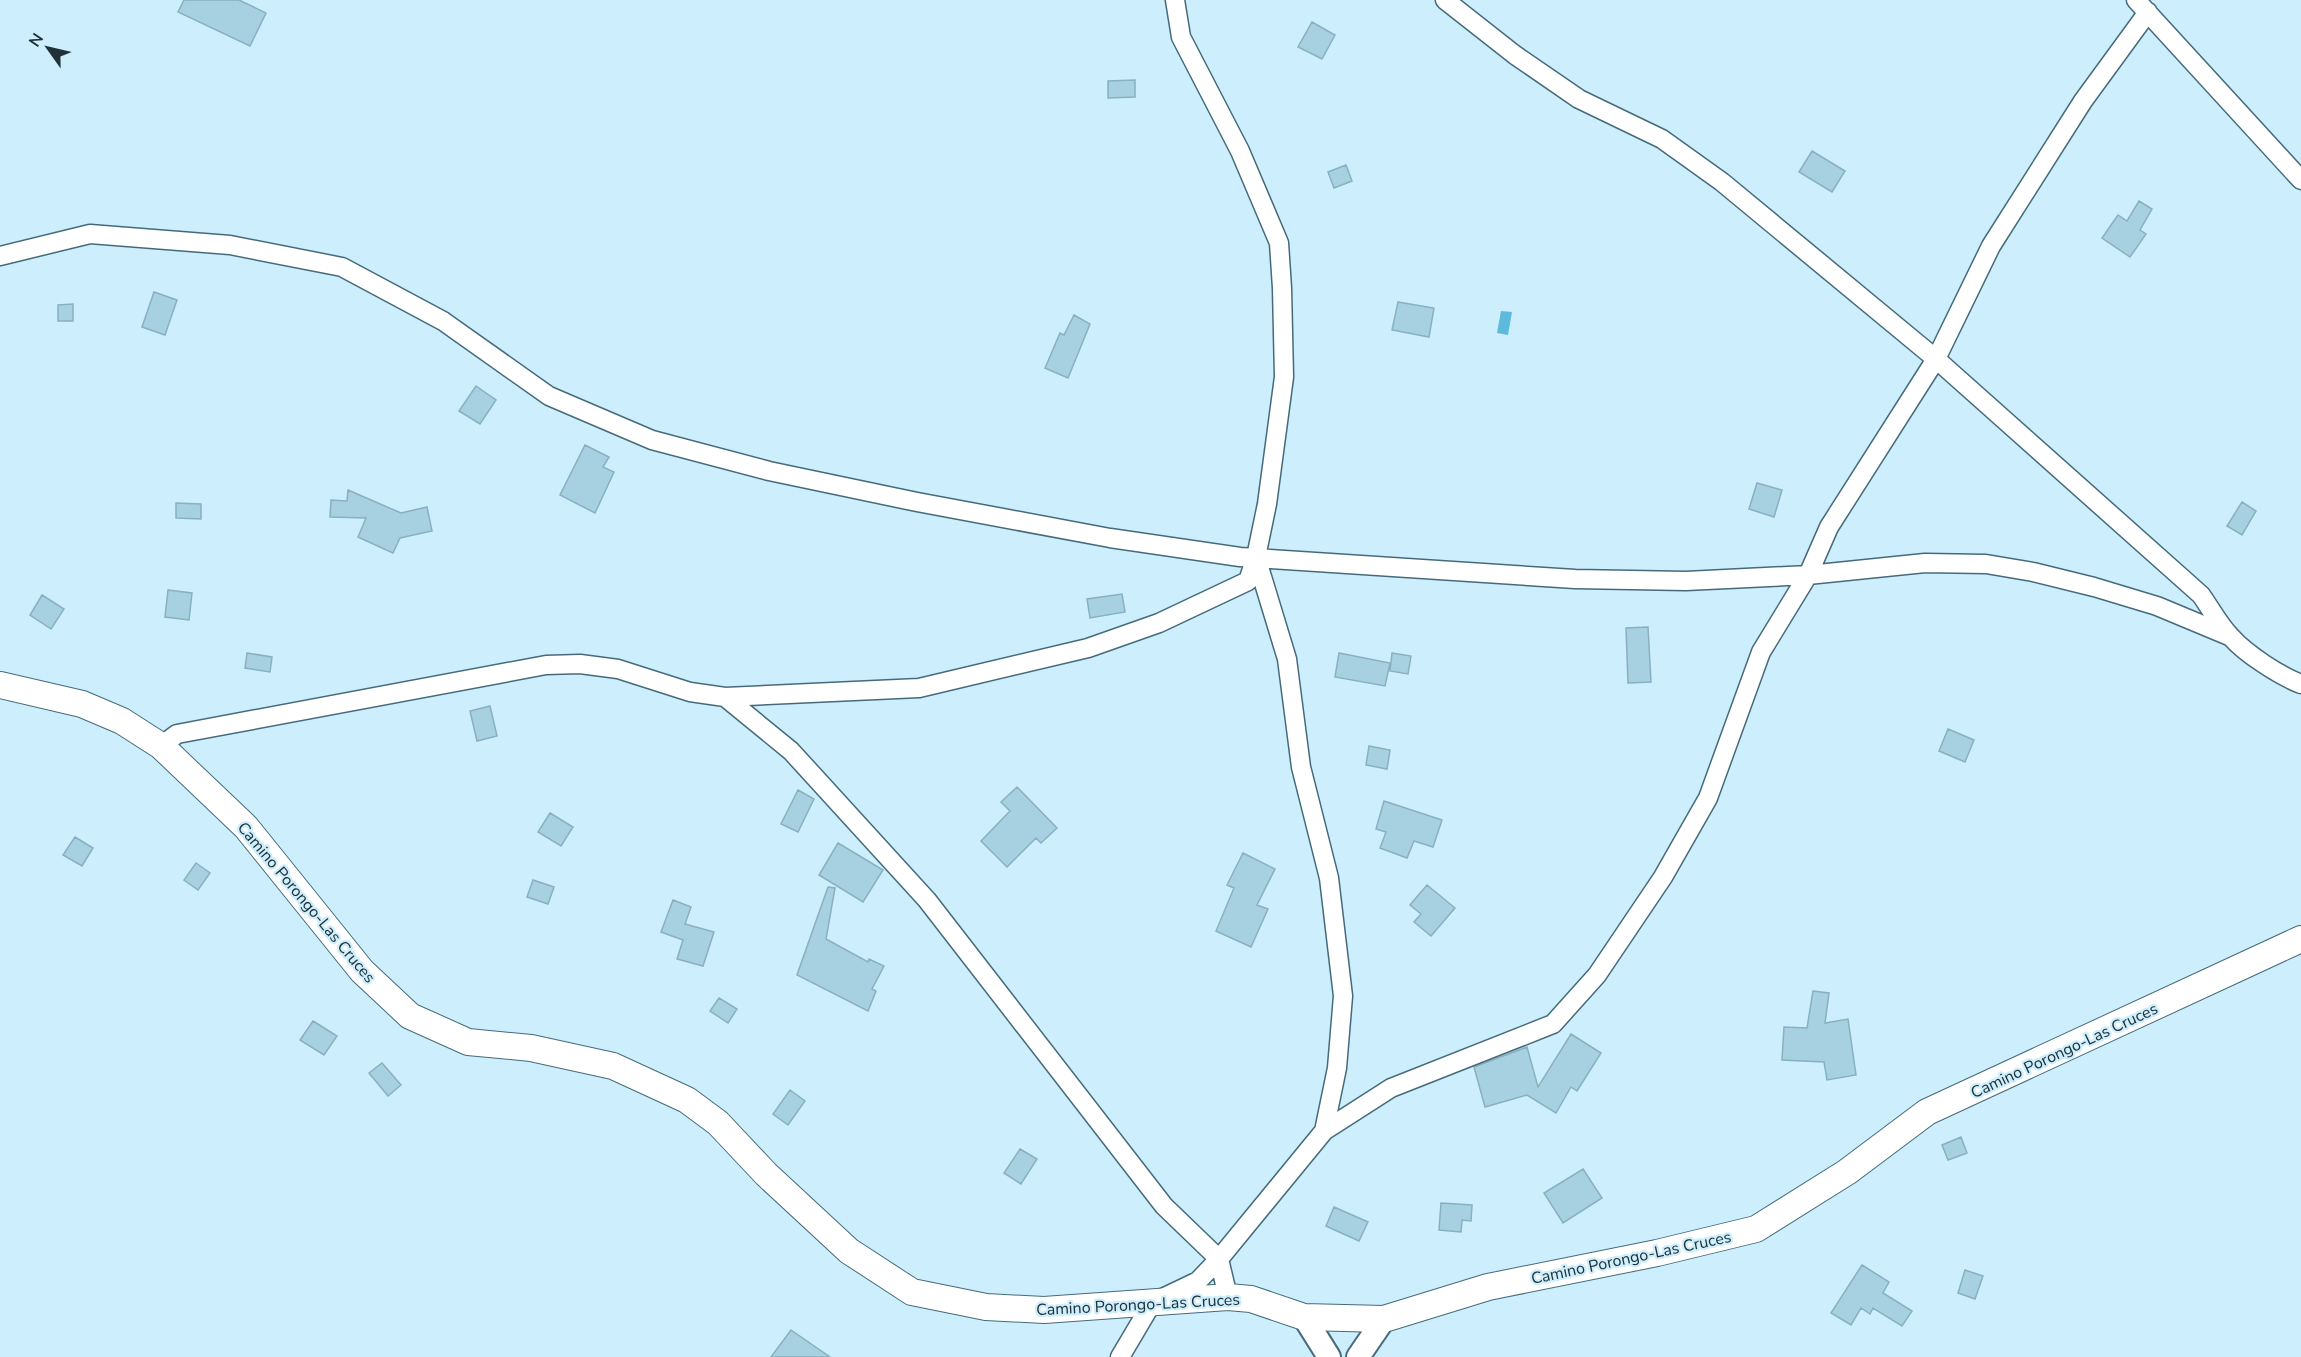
<svg xmlns="http://www.w3.org/2000/svg" width="2301" height="1357" font-family="'Nunito Sans',sans-serif">
  <rect width="100%" height="100%" fill="#cdeefc"/>
  <!-- water -->
  <path fill="#5ebadd" d="M1501 311 1512 312 1508 335 1497 333Z"/>
  <!-- building -->
  <path fill="#a7d0e1" stroke="#88b0c0" stroke-width="1.5" d="M184 0H239L266 13 250 46 178 12Z
    M1312 22 1335 35 1322 59 1298 47Z
    M1135 80V97L1108 98V81Z
    M1812 151 1845 171 1832 192 1799 172Z
    M1346 165 1352 181 1334 188 1328 172Z
    M2139 201 2152 209 2140 230 2146 234 2130 257 2102 238 2118 215 2127 221Z
    M154 292 177 300 165 335 142 327Z
    M1398 302 1434 308 1429 337 1392 330Z
    M73 304V321H58V305Z
    M1074 315 1090 324 1068 378 1045 368 1060 333 1064 335Z
    M476 386 496 400 480 424 459 411Z
    M585 445 609 457 603 467 614 472 595 513 560 495Z
    M1757 483 1782 490 1774 517 1749 509Z
    M348 490 401 513 427 507 432 531 400 538 393 553 358 537 366 518 330 517 331 500 347 501Z
    M2242 502 2256 511 2242 535 2227 526Z
    M176 503 201 504V519L176 518Z
    M168 590 192 593 189 620 165 617Z
    M1122 594 1125 612 1090 618 1087 599Z
    M42 595 64 609 51 629 30 615Z
    M1648 627 1651 682 1628 683 1626 628Z
    M247 653 272 657 270 672 245 668Z
    M1339 653 1390 663 1385 686 1335 677Z
    M1392 653 1411 656 1408 674 1390 671Z
    M490 706 497 736 477 741 470 711Z
    M1948 729 1974 740 1965 762 1939 751Z
    M1369 746 1390 750 1387 769 1366 765Z
    M1017 787 1057 828 1041 843 1036 838 1007 867 981 841 1010 811 1001 802Z
    M798 790 814 799 798 832 781 824Z
    M1384 801 1442 820 1433 847 1414 841 1407 858 1380 848 1386 832 1376 829Z
    M550 813 573 827 561 846 538 832Z
    M75 837 93 848 82 866 63 855Z
    M838 843 883 870 863 902 819 875Z
    M1243 853 1275 869 1257 905 1268 909 1251 947 1216 931 1234 888 1227 885Z
    M196 863 210 873 198 890 184 880Z
    M533 880 554 887 548 904 527 897Z
    M1427 885 1455 908 1431 936 1414 922 1421 914 1410 905Z
    M828 887 835 888 826 939 868 962 869 959 884 966 872 989 876 991 868 1011 797 975Z
    M673 900 691 907 685 924 714 932 703 966 677 959 683 940 661 932Z
    M1813 991 1829 993 1825 1023 1848 1019 1856 1075 1827 1080 1824 1062 1782 1060 1784 1027 1807 1028Z
    M719 998 737 1009 728 1023 710 1011Z
    M313 1021 337 1036 324 1055 300 1040Z
    M1571 1034 1601 1053 1577 1091 1571 1087 1556 1113 1527 1095 1485 1107 1474 1067 1527 1047 1538 1087Z
    M382 1063 401 1085 388 1096 369 1073Z
    M790 1090 805 1101 788 1125 773 1114Z
    M1961 1137 1967 1153 1948 1160 1942 1145Z
    M1020 1149 1037 1159 1021 1184 1004 1173Z
    M1583 1169 1602 1198 1563 1223 1544 1193Z
    M1441 1203 1472 1205 1471 1221 1462 1220 1461 1232 1439 1230Z
    M1334 1207 1368 1222 1359 1241 1326 1226Z
    M1862 1265 1889 1282 1883 1293 1912 1311 1902 1326 1873 1308 1870 1314 1861 1308 1851 1325 1831 1313Z
    M1965 1270 1983 1276 1975 1299 1958 1293Z
    M791 1330 830 1357H771Z"/>
  <g fill="none" stroke-linecap="round" stroke-linejoin="round">
    <!-- minor casing -->
    <g stroke="#456b7a" stroke-width="21">
      <path id="minor" d="M1445 0 1515 55 1579 99 1662 139 1722 182 1936 359 2201 595C2211 609 2219 625 2231 637 2246 654 2280 676 2301 684
        M2136 0 2301 180
        M0 256 90 234 230 245 342 267 443 321 549 396 652 440 769 471 917 502 1110 538 1240 557 1575 579 1686 581 1808 575 1925 563 1986 564 2033 572 2094 587 2157 606 2229 636
        M1256 557 1287 659 1301 767 1329 878 1343 996 1337 1068 1324 1131
        M725 697 791 751 927 900 1164 1206 1219 1259 1198 1281 1152 1303 1120 1357
        M161 746 177 734 546 665 580 664 618 669 690 692 725 697 919 688 1088 648 1159 623 1248 581 1256 557 1267 504 1284 377 1282 288 1279 243 1240 151 1181 37 1175 0
        M1228 1297 1219 1259 1324 1131 1391 1088 1553 1024 1597 975 1663 877 1708 798 1761 652 1808 575 1829 527 1936 359 1991 246 2083 101 2148 12"/>
    </g>
    <!-- tertiary casing -->
    <g stroke="#456b7a" stroke-width="26">
      <path id="tertiary" d="M1304 1317 1329 1357
        M1358 1357 1384 1319"/>
    </g>
    <!-- secondary casing -->
    <g stroke="#456b7a" stroke-width="28">
      <path id="secondary" d="M0 685 82 704 122 721 161 746 246 827 362 971 410 1016 468 1042 531 1048 613 1066 687 1100 718 1123 766 1174 849 1251 912 1292 986 1307 1044 1310 1228 1297 1251 1299 1304 1317 1384 1319 1488 1287 1657 1253 1756 1229 1847 1172 1927 1112 2301 939"/>
    </g>
    <!-- minor -->
    <use href="#minor" stroke="#fff" stroke-width="18"/>
    <!-- tertiary -->
    <use href="#tertiary" stroke="#fff" stroke-width="22"/>
    <!-- secondary -->
    <use href="#secondary" stroke="#fff" stroke-width="26"/>
  </g>
  <g text-anchor="middle" stroke-width="4.5" stroke-linejoin="round" paint-order="stroke">
    <!-- street labels -->
    <g font-size="16" fill="#213138" stroke="#cdeefc">
      <text transform="translate(307 902) rotate(50)" y="6">Camino Porongo-Las Cruces</text>
      <text transform="translate(2064 1050) rotate(-25)" y="6">Camino Porongo-Las Cruces</text>
      <text transform="translate(1631 1257) rotate(-12)" y="6">Camino Porongo-Las Cruces</text>
      <text transform="translate(1138 1304) rotate(-3)" y="6">Camino Porongo-Las Cruces</text>
    </g>
  </g>
  <!-- north arrow -->
  <g transform="translate(48 48) rotate(304)" stroke="#cdeefc" stroke-width="4.5" paint-order="stroke">
  <path d="M0-4.5L10 22L0 15L-10 22Z" fill="#213138"/>
  <text y="-9" font-size="16" font-weight="bold" text-anchor="middle" fill="#213138">N</text>
  </g>
</svg>
